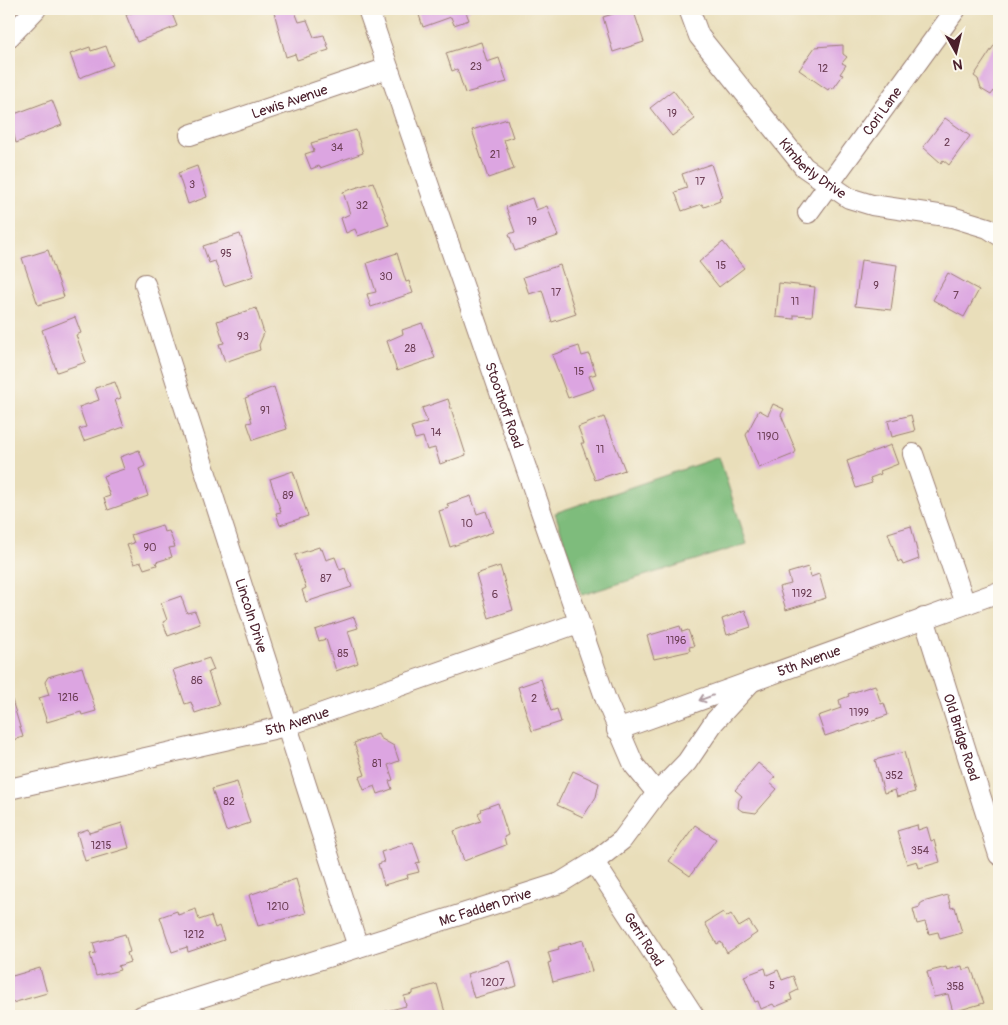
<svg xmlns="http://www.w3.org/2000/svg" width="1008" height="1025" font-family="Pangolin,sans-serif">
  <rect width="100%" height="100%" fill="#fbf7ec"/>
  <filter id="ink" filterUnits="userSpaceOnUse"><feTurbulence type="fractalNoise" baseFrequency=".02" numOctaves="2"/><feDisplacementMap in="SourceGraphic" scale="10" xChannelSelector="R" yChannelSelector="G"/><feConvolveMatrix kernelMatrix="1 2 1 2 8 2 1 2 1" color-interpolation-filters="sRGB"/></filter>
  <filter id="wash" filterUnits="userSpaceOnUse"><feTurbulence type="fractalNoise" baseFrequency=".0096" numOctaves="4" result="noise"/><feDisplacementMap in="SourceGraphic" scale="20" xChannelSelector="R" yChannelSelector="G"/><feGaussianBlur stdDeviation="1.12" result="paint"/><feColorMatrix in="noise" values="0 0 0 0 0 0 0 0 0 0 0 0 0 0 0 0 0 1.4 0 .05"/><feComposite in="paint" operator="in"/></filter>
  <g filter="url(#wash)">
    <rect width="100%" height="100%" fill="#e9deba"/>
    <!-- forest -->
    <path fill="#7ebc7b" stroke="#646e53" d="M719 457 747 544 582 595 555 513Z"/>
    <g id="blocks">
      <!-- building -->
      <path fill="#dca5e1" d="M141 9H170L177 26 137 42 126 15Z
        M285 9H294L299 22 307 20 314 37 324 35 329 50 297 60 295 54 286 57 274 12Z
        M417 9H470V10L466 12 469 20 454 25 451 17 423 27Z
        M629 9H633L644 42 613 52 603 17Z
        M999 38V95L994 91 991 95 981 89 978 79 974 76Z
        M481 42 487 62 499 58 507 82 465 93 457 69 452 71 446 53Z
        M843 45V54L847 57 842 63 846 65 840 74 843 75 833 89 830 87 828 90 799 70 815 47Z
        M106 46 113 65 79 78 70 54 90 47 91 51Z
        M673 90 695 119 672 136 650 108Z
        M52 100 62 125 16 143 9 116Z
        M945 118 970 136 949 165 943 160 941 163 923 147Z
        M507 119 513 137 504 140 514 169 488 178 472 130Z
        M356 130 363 153 320 168 319 166 311 169 305 154 314 151 311 143Z
        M711 164 722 197 719 198 720 201 704 207 702 204 682 211 675 192 687 188 682 174Z
        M197 166 207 197 188 204 178 173Z
        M373 182 389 225 358 236 355 229 346 233 341 218 350 214 343 192Z
        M532 198 536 210 547 206 558 236 515 251 509 234 515 232 506 207Z
        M240 234 254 276 224 286 215 261 209 263 203 246Z
        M723 242 744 268 719 287 699 262Z
        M48 250 64 297 38 305 22 258Z
        M397 253 406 282 409 281 413 293 371 307 367 294 376 292 367 263Z
        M861 260 897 265 891 310 855 306Z
        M560 265 576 314 552 322 542 290 529 294 523 277Z
        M948 273 979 290 964 317 933 300Z
        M779 283 815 287 812 316 794 315V319L776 317Z
        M256 308 264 333 259 345 260 350 225 362 219 344 224 343 217 321Z
        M75 317 81 333 76 335 86 362 57 372 42 330Z
        M422 323 435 358 397 371 387 341 403 334 402 330Z
        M579 346 582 356 589 354 596 374 589 376 594 389 568 398 552 355Z
        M115 382 121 398 115 400 124 427 84 441 79 429 86 427 79 407 99 400 95 388Z
        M274 387 287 429 253 440 247 423 252 422 245 398Z
        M448 399 466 455 440 464 435 448 427 450 423 437 415 439 411 427 427 422 422 408Z
        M773 404 784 409 781 415 796 451 794 454 759 468 746 435 759 410 768 415Z
        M911 415 915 431 892 437 888 421Z
        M604 417 625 470 595 480 581 443H584L578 427Z
        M891 445 898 464 880 471 881 474 870 478 872 483 856 488 847 461Z
        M139 450 145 466 139 469 148 496 108 510 104 498 110 496 103 476 124 469 120 457Z
        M293 471 308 516 280 525 276 513 281 512 270 479Z
        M471 496 477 514 486 511 493 532 450 547 439 511 449 508 447 504Z
        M162 525 164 532 169 531 175 547 169 548 172 557 156 562 157 565 144 569 141 562 134 564 127 545 134 543 131 535Z
        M911 526 919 559 903 565 901 560 898 562 888 533Z
        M319 547 320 550 322 549 326 560 335 557 340 570 345 568 352 587 306 602 302 590 306 588 295 555Z
        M500 566 513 610 489 618 476 574Z
        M808 567 811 577 819 574 826 598 786 610 779 587 791 584 788 573Z
        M181 596 187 613 195 611 200 624 168 636 163 622 167 620 161 603Z
        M745 610 751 627 727 635 722 619Z
        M354 617 358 628 348 631 358 663 336 671 326 639 319 641 315 630Z
        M680 626 682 632 688 630 694 646 689 647 690 651 654 659 647 636Z
        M209 658 214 670 208 672 219 705 195 713 191 702 185 704 173 670Z
        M82 667 96 711 82 715 81 712 47 722 39 698 49 695 45 682 48 677Z
        M541 679 551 711 557 709 561 722 532 731 518 687Z
        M875 685 881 704 884 703 888 715 825 736 818 716 841 708 839 700 849 696 848 694Z
        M12 700 23 737 9 741V701Z
        M378 734 380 738 394 746 399 761 388 765 393 780 389 781 392 789 378 794 375 786 364 790 359 777 365 775 354 743Z
        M904 752 915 792 897 797 895 790 884 793 875 760Z
        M758 763 775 777 770 783 777 789 756 813 742 811 738 808 739 800 742 796 735 790Z
        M573 771 599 783 596 797 583 817 557 805Z
        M237 782 250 823 226 831 212 789Z
        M498 803 508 835 504 837 506 845 464 861 454 831 481 821 478 813 482 811 481 809Z
        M122 823 129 848 85 861 77 833 88 829 89 833Z
        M695 825 716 839 690 876 669 861Z
        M917 825 918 830 927 827 931 841 934 840 940 862 919 868 917 861 907 864 897 831Z
        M413 842 420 862 416 863 419 872 407 875 408 878 384 885 378 864 384 862 381 852Z
        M296 879 306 913 258 926 249 895Z
        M948 895 951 908 955 907 962 933 940 939 938 932 929 934 925 922 917 924 913 909 920 907V904L923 902Z
        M196 909 199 920 211 916 215 928 219 926 224 940 188 952 187 947 172 952 160 917 177 911 178 915Z
        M723 912 726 917 731 914 739 927 749 921 757 933 727 953 721 942 717 944 705 923Z
        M125 934 130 952 127 953 130 962 118 966 120 970 96 976 90 954 96 953 93 943Z
        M583 940 592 971 553 982 548 963 551 962 548 952 559 949 558 947Z
        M510 961 517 986 474 998 467 974Z
        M962 966 963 970 971 968 984 1003 953 1012 948 994 934 997 927 972 946 967 947 970Z
        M40 968 47 993 9 1004V977Z
        M765 968 767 975 778 970 782 980 793 976 798 990 790 994 792 1000 775 1007 773 1004 761 1009 758 1001 755 1002 744 976Z
        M437 984 446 1016H383V1012L406 1006 404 996 413 994V991Z"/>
    </g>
  </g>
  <g filter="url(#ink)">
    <use href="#blocks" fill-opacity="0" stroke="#9a7e72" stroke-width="1"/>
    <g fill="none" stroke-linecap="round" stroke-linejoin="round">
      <!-- minor casing -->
      <g stroke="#9a7e72" stroke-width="22">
        <g id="minor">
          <path id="s1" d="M368 9 606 700 634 765 657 793"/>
          <path id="s2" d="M689 9 699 36 804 167 849 198 872 205 952 217 988 228 999 235"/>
          <path d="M9 37 36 9"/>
          <path id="s3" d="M190 135 388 68"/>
          <path id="s4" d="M808 213 956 9"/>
          <path id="s5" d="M145 284 358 947"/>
          <path d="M913 454 965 604"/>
          <path id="s6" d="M924 618 999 855"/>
          <path id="s7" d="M617 730 999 592"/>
          <path id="s8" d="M9 789 286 726 578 623"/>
          <path id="s9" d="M594 862 694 1016"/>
          <path id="s10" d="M142 1016 560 883 594 862 622 840 657 793 687 762 714 722 752 681"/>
        </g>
      </g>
      <!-- minor -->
      <use href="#minor" stroke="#fff" stroke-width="20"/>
    </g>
    <!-- one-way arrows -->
    <defs><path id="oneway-shaft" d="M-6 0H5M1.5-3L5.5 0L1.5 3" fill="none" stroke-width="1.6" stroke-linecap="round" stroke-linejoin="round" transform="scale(1.25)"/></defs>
    <use stroke="#ae9aa0" href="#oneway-shaft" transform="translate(706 698) rotate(160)"/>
  </g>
  <g text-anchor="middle" stroke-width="4" stroke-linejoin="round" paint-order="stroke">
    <!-- number labels -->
    <g font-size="11" fill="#6e4058">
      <text x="476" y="70">23</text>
      <text x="823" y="72">12</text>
      <text x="672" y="117">19</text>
      <text x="947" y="146">2</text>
      <text x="337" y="151">34</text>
      <text x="495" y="158">21</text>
      <text x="700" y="185">17</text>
      <text x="192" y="188">3</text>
      <text x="362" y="209">32</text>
      <text x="532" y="225">19</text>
      <text x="226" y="257">95</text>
      <text x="721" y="269">15</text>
      <text x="386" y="280">30</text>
      <text x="876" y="289">9</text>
      <text x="556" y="296">17</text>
      <text x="956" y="299">7</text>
      <text x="795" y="305">11</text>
      <text x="243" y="340">93</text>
      <text x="410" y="352">28</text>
      <text x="579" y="375">15</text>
      <text x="265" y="414">91</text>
      <text x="436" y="436">14</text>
      <text x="768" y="440">1190</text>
      <text x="600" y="453">11</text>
      <text x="288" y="499">89</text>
      <text x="467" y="527">10</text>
      <text x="150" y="551">90</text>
      <text x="326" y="582">87</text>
      <text x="802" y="597">1192</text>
      <text x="495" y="598">6</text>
      <text x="676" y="644">1196</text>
      <text x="343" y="657">85</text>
      <text x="197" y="684">86</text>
      <text x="68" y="701">1216</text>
      <text x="534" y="702">2</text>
      <text x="859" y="716">1199</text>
      <text x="377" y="767">81</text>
      <text x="894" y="779">352</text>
      <text x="229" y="805">82</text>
      <text x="101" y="849">1215</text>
      <text x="920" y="854">354</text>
      <text x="278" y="910">1210</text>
      <text x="194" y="938">1212</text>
      <text x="493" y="986">1207</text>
      <text x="772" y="989">5</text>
      <text x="955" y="990">358</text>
    </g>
    <!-- street labels -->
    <g font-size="14" fill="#4a1f2b" stroke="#fbf7ec">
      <text dy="5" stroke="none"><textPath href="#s3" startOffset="105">Lewis Avenue</textPath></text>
      <text dy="5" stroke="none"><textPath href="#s4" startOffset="126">Cori Lane</textPath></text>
      <text dy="5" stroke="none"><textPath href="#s2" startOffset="204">Kimberly Drive</textPath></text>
      <text dy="5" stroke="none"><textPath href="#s1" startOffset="419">Stoothoff Road</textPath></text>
      <text dy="5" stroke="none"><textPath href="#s5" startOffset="348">Lincoln Drive</textPath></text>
      <text dy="5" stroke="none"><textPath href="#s7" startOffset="204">5th Avenue</textPath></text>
      <text dy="5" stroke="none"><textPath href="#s8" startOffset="296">5th Avenue</textPath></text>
      <text dy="5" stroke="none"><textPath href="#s6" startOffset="125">Old Bridge Road</textPath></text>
      <text dy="5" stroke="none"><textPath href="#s10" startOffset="360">Mc Fadden Drive</textPath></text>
      <text dy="5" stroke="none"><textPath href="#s9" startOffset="92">Gerri Road</textPath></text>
    </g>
  </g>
  <!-- margin -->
  <rect width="1008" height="1025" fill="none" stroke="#fbf7ec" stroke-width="30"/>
  <!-- north arrow -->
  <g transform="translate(956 52) rotate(172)" stroke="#fbf7ec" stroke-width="4" paint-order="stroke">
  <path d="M0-4L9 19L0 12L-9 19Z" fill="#4a1f2b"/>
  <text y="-8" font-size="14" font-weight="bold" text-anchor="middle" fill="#4a1f2b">N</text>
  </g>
</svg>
